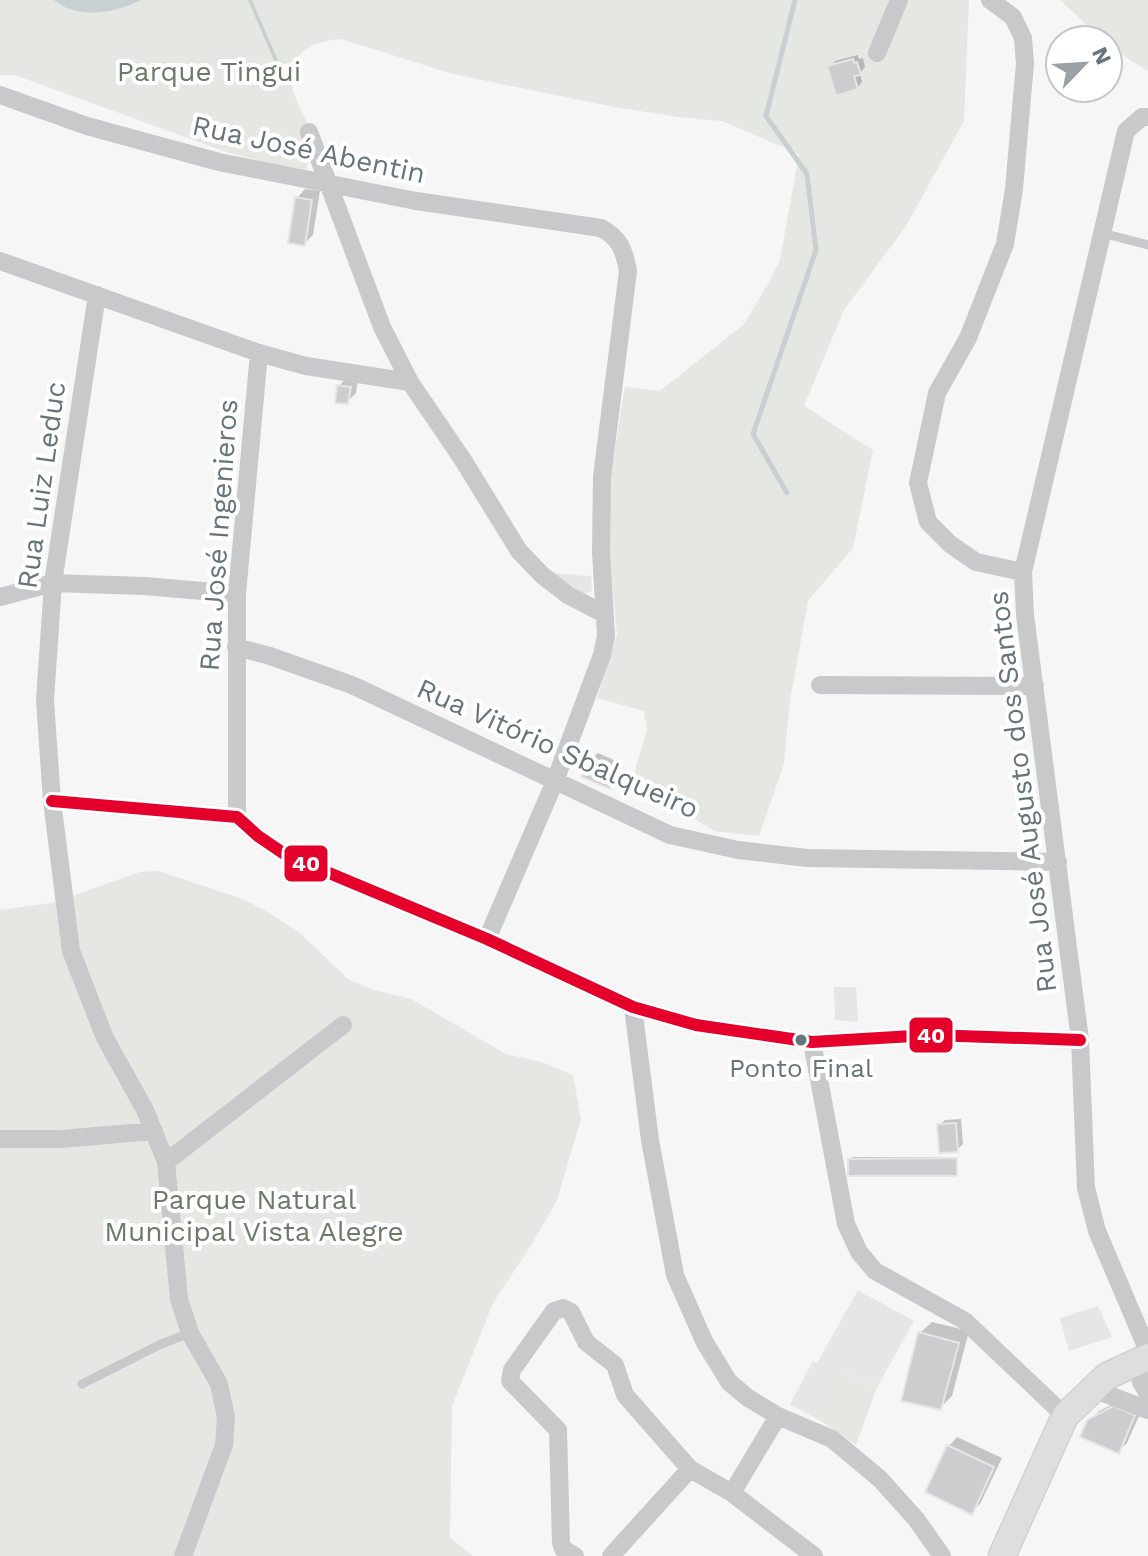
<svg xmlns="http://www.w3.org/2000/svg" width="1148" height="1556" font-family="'Work Sans',sans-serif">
  <rect width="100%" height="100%" fill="#f6f6f6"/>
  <!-- built -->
  <path fill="#e5e6e6" d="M834 987H856L858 1022 835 1020Z
    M858 1290 914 1321 876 1389 846 1372 819 1420 790 1404 813 1361 817 1363Z
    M1098 1306 1112 1337 1069 1351 1060 1318Z"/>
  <!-- green -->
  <path fill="#e5e7e3" d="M0 0H969L964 121 906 226 844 310 804 406 873 450 853 548 808 601 790 700 784 764 759 836 714 831 635 782V770L647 730 644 711 597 698 617 634 609 556 610 480 625 387 660 391 743 325 764 291 780 260 799 154 722 121 678 117 614 107 453 74 341 39C312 41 284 55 293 90 297 104 306 117 309 131 311 144 309 157 307 169L281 166 229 153 15 75H0Z
    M1060 0H1148V71L1110 47 1108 40H1103Z
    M553 573 591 576 592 591 584 594Z
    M159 871 243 899 266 911 300 933 348 979 374 990 411 999 506 1054 541 1062 573 1075 581 1119 557 1200 532 1244 493 1303 452 1406 450 1538 473 1556H0V910L52 903 140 872Z
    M845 1372 876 1389 856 1445 819 1420Z"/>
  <!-- water -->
  <path fill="#c8d0d2" d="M54 0H141C116 13 77 20 54 0Z
    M248 0H252L286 79 283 81Z"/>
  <!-- shadow -->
  <path fill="#0003" d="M858 55 859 59 863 58 865 67 860 73 862 82 857 88 830 67 835 61Z
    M305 189 320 191 313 235 304 244 297 198Z
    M347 377 358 379 356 393 347 402 339 386Z
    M598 753 623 764 610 786 592 758Z
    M961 1119 963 1144 957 1150 939 1125 945 1120Z
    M852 1157H958V1171L956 1174 850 1160Z
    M932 1322 969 1331 952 1396 940 1408 920 1333Z
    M1123 1399 1143 1407 1127 1443 1119 1451 1089 1421 1099 1411Z
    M957 1437 1002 1458 980 1504 971 1512 949 1446Z"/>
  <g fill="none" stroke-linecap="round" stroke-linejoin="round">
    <!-- stream -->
    <path stroke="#c8d0d2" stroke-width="5" d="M787 493 753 434 816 250 807 174 766 116 795 0"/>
  </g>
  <!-- building -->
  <path fill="#cccdce" stroke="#e6e6e6" stroke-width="2" d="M853 59 854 63 857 62 861 75 854 76 858 89 836 96 827 66Z
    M295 197 312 200 305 246 288 243Z
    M337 385 351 387 348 404 335 403Z
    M591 757 619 770 610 789 581 777Z
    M956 1123 958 1152 939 1153 937 1124Z
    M957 1158V1176H848V1159Z
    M918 1332 959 1343 941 1410 901 1401Z
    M1113 1406 1135 1415 1119 1454 1080 1437 1087 1420Z
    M947 1445 994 1467 972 1515 925 1492Z"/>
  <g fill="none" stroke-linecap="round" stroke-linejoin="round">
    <!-- secondary casing -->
    <g stroke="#d1d2d3" stroke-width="29">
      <path id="secondary" d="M1002 1556 1065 1416 1107 1376 1148 1357"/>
    </g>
    <!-- lane -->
    <path stroke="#c7c9ca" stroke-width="9" d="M1102 233 1148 245
      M82 1384 161 1344 190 1333"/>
    <!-- street -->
    <path stroke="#c7c9ca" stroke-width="18" d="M990 0 1013 17 1023 38 1025 63 1014 189 1005 244 968 338 937 393 918 483 928 522 950 544 976 562 1023 572
      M877 53 899 0
      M0 95 87 126 219 162 416 201 601 228C620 238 624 250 628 271L602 477 601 552 606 636 602 655 555 781 487 939
      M1148 117H1142L1126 131 1023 572 1025 615 1080 1040 1086 1188 1097 1231 1148 1351
      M309 132 382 327 410 382 463 460 519 551 542 575 568 595 604 614
      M0 261 259 353 306 366 410 382
      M97 295 53 583 45 700 52 801 71 951 105 1038 145 1110 166 1162 179 1299 190 1333 219 1384 226 1417 224 1445 183 1556
      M0 597 53 583 144 586 237 594
      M236 647 270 656 352 685 670 835 738 850 807 858 1058 862
      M820 685 1035 686
      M52 801 237 817 258 836 286 855 487 939 633 1007 696 1025 812 1042 930 1035 1080 1040
      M237 817V594L259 353
      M633 1007 650 1140 675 1275 704 1341 729 1382 748 1398 778 1416 832 1439 880 1479 916 1519 942 1556
      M812 1042 846 1224 859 1252 875 1271 965 1321 1065 1416
      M0 1139H61L154 1131
      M166 1162 343 1025
      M1137 1361 1141 1382 1148 1394
      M1093 1389 1148 1410
      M732 1493 778 1416
      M575 1556 563 1549 561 1543 558 1430 510 1381 512 1370 554 1311 563 1308 571 1312 586 1342 615 1365 625 1395 690 1469 732 1493 814 1556
      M611 1556 690 1469"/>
    <!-- secondary -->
    <use href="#secondary" stroke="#dddede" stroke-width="26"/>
    <!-- bus-1 casing -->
    <g stroke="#fff" stroke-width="18">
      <path id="bus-1" d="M52 801 237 817 258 836 286 855 487 939 633 1007 696 1025 812 1042 930 1035 1080 1040"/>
    </g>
    <!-- bus-1 -->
    <use href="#bus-1" stroke="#e4002b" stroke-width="12"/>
  </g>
  <!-- markers -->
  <circle fill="#66747c" stroke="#fff" stroke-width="3" cx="801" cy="1040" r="7"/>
  <g text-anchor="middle" stroke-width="8" stroke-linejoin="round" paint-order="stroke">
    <!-- bus labels -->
    <g font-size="26" fill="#66747c" stroke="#fff">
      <text x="801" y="1077">Ponto Final</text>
    </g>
    <!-- park labels -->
    <g font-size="28" fill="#6d7a68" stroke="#fff">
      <text x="209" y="81">Parque Tingui</text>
      <text x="254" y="1209">Parque Natural<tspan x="254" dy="32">Municipal Vista Alegre</tspan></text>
    </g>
    <!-- street labels -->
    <g font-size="28" fill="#66747c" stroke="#fff">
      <text transform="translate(309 149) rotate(12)" y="10">Rua José Abentin</text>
      <text transform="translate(41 485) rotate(-82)" y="10">Rua Luiz Leduc</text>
      <text transform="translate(218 535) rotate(-86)" y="10">Rua José Ingenieros</text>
      <text transform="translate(558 748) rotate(24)" y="10">Rua Vitório Sbalqueiro</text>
      <text transform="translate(1022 792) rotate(-97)" y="10">Rua José Augusto dos Santos</text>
    </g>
  </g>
  <g stroke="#fff" stroke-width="3">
    <rect x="283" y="844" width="46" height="39" rx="8" fill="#e4002b"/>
    <rect x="908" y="1016" width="46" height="38" rx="8" fill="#e4002b"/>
  </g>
  <g font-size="22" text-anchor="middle" font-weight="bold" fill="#fff">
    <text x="306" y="871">40</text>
    <text x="931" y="1043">40</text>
  </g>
  <!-- north arrow -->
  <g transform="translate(1084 64) rotate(65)"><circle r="38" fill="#ffffff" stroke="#c2c7cb" stroke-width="2"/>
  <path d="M0-6L14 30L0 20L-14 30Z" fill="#98a2a7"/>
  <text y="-12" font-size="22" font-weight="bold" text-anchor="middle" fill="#66747c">N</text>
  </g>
</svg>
